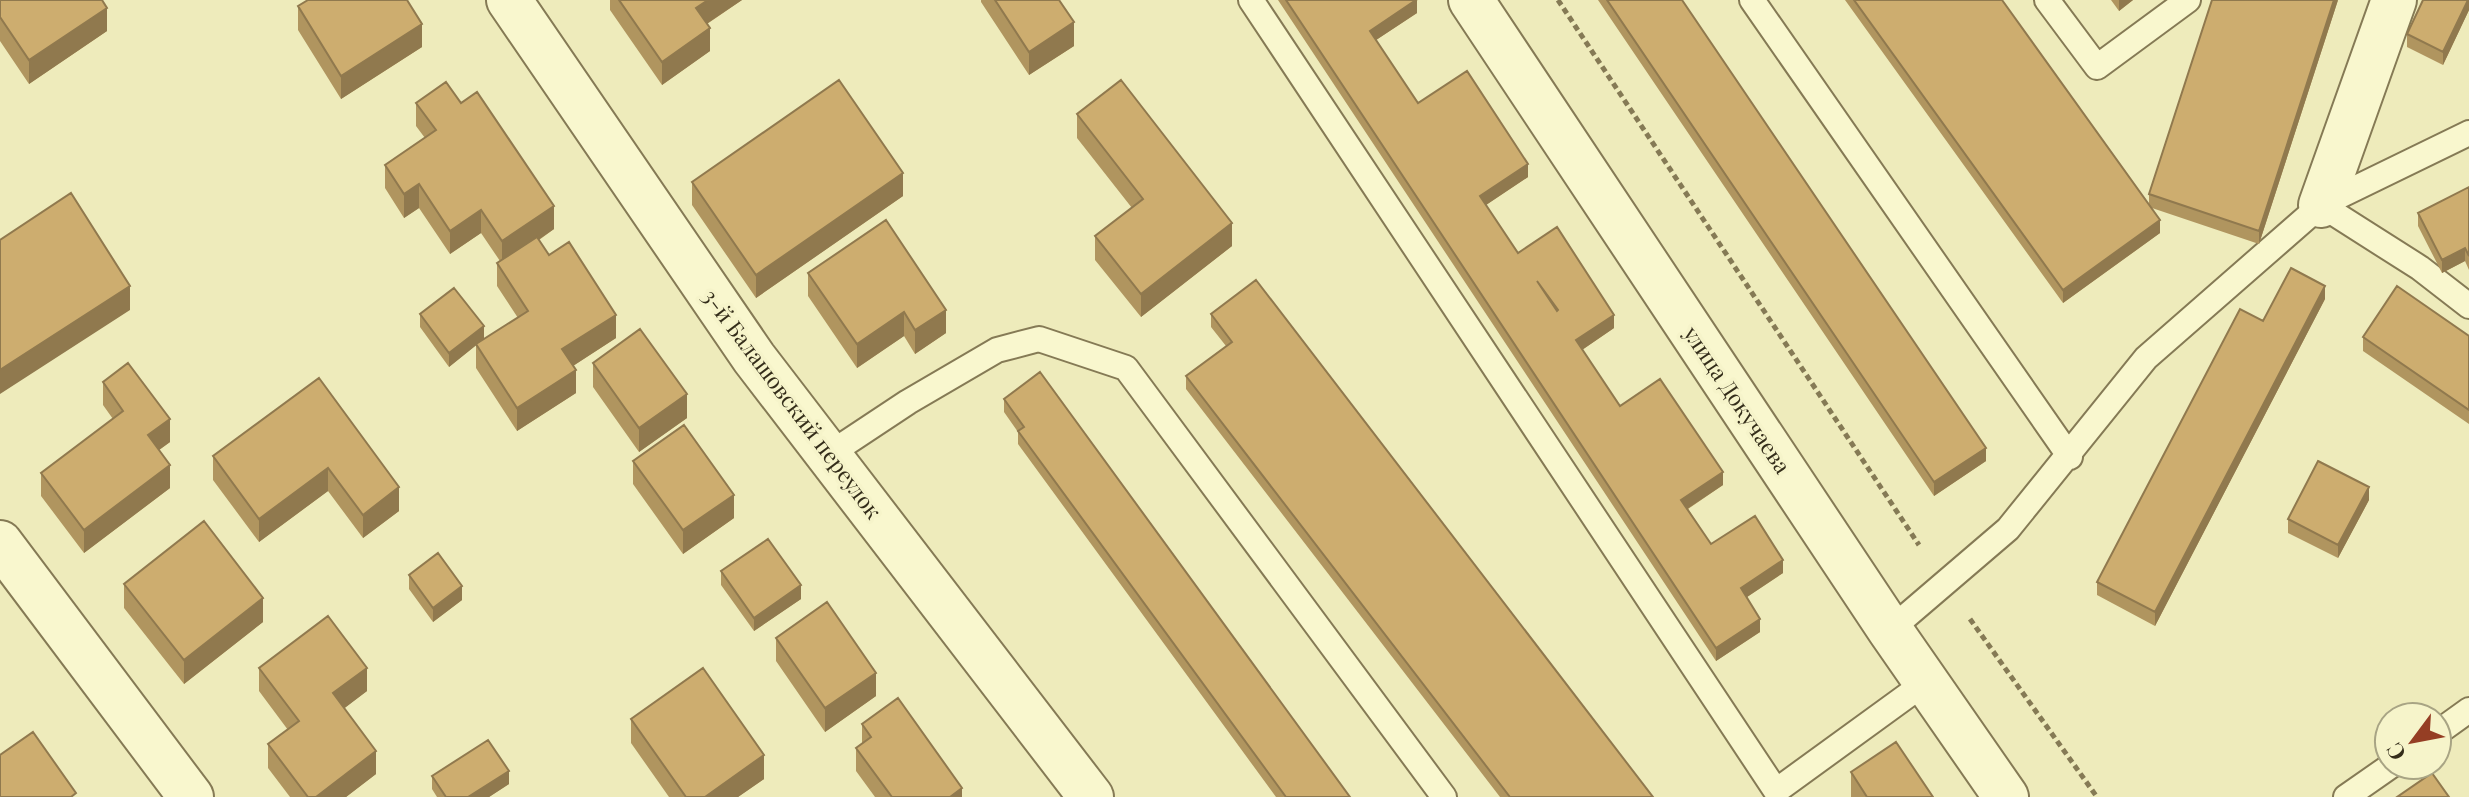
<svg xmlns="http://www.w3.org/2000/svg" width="2469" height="797" font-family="'Playfair Display',serif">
  <rect width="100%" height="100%" fill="#eeebbb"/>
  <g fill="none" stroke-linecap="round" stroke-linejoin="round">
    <!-- service casing -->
    <g stroke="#857a55" stroke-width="28">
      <path id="service" d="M1251 0 1776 791 1926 682
        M1752 0 2070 457
        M2047 0 2097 67 2188 0
        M2321 205 2420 268 2469 306
        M828 455 908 402 997 350 1039 339 1126 368 1444 797
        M1890 630 2008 529 2146 358 2321 205 2469 133
        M2437 733 2469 710
        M2346 797 2392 765"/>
    </g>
    <!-- minor casing -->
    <g stroke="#857a55" stroke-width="48">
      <path id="minor" d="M509 0 754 358 1091 797
        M1471 0 1890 630 2006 797
        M2321 205 2394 0
        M0 543 191 797"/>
    </g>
    <!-- path -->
    <path stroke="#857a55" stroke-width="5" stroke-dasharray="6 4" stroke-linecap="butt" d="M1558 0 1919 545
      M1970 619 2097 797"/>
    <!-- service -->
    <use href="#service" stroke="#f9f7ce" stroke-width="24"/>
    <!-- minor -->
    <use href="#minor" stroke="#f9f7ce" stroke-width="44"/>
  </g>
  <!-- wall -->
  <path fill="#b0955f" d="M610 0H742L707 24 710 51 662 85 610 10Z
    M981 0H1059L1074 46 1029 75 981 2Z
    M1278 0H1417V13L1376 40 1418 103 1528 177 1486 205 1518 253 1614 328 1582 350 1620 406 1723 485 1688 509 1711 544 1783 573 1747 597 1760 632 1716 661Z
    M1598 0H1682L1986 461 1934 496Z
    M1845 0H2002L2149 204V194L2338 0 2259 244 2152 208 2160 233 2063 303Z
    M2111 0H2133L2119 11Z
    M2469 0V10L2443 65 2407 47V34Z
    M298 6 422 47 341 99 298 30Z
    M0 17 107 31 29 84 0 41Z
    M416 103H461L554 229 539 240 549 255 616 338 573 366 576 393 517 431 476 368V345L449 367 420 327V314L484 339 518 318 497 286V263L500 261 481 233 450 254 419 208 404 218 385 188V165L425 138 416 126Z
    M1077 114 1232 246 1141 317 1095 260V236L1132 208 1077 138Z
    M692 182 903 196 756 298 692 205Z
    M2469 187V270L2465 261 2442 273 2418 226V213Z
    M886 220 946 333 915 354 904 336 857 368 808 296V273Z
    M2325 299 2155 626 2097 595V582L2263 321Z
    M1211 314 1653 797H1500L1186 389V376L1226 346 1211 327Z
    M2469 336V424L2363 351V337Z
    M593 363 687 418 639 452 593 387Z
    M319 378 399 511 363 538 328 491 259 542 213 480V456Z
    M103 382 170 442 159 450 170 488 84 553 41 496V473L113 419 103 405Z
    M1004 399 1350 797H1276L1018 444V432L1004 412Z
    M633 461 734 518 683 554 633 484Z
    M2369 500 2338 558 2288 533V519Z
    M721 571 801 599 754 631 721 585Z
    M409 575 462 600 433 622 409 589Z
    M124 584 263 622 184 684 124 608Z
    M776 638 876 696 825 732 776 661Z
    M259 668 367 691 344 708 376 774 346 797H290L268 768V744L288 730 259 691Z
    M631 719 764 779 738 797H669L631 743Z
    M862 724 962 797H875L856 771V748L862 743Z
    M1851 772 1933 797H1851Z
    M432 776 509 784 489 797H437L432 789Z"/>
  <!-- shaded-wall -->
  <path fill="#90794e" d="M708 0H742L696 31V8Z
    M1417 0V13L1370 44V31Z
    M2119 0H2133L2119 11Z
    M2334 0H2338L2259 244V231Z
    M2468 0H2469V10L2443 65V52Z
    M107 8V31L29 84V60Z
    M1074 22V46L1029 75V52Z
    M422 24V47L341 99V76Z
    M710 28V51L662 85V62Z
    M1528 164V177L1480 209V196Z
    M903 173V196L756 298V275Z
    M419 184V208L404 218V194Z
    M554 206V229L502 265V241Z
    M481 210V233L450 254V231Z
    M2160 220V233L2063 303V290Z
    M1232 223V246L1141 317V294Z
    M2465 248V261L2442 273V260Z
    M130 286V310L0 394V370Z
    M2325 286V299L2155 626V612Z
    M946 310V333L915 354V330Z
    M904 312V336L857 368V344Z
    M616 315V338L562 373V349Z
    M1614 315V328L1576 354V340Z
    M484 326V339L449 367V353Z
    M576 370V393L517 431V408Z
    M687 394V418L639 452V428Z
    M170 419V442L148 458V435Z
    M1986 448V461L1934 496V482Z
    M170 465V488L84 553V530Z
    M328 468V491L259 542V519Z
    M1723 472V485L1681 513V500Z
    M399 487V511L363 538V515Z
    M2369 487V500L2338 558V545Z
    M734 495V518L683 554V530Z
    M1783 560V573L1741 601V588Z
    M801 585V599L754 631V618Z
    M462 586V600L433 622V608Z
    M263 598V622L184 684V660Z
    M1760 619V632L1716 661V648Z
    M367 668V691L333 717V693Z
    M876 673V696L825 732V708Z
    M376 751V774L346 797H316Z
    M764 755V779L738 797H705Z
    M509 771V784L489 797H468Z
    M962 788V797H950Z"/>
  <!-- building -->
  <path fill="#cdad6f" stroke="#90794e" stroke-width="2" fill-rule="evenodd" d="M0 0H102L107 8 29 60 0 17Z
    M308 0H407L422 24 341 76 298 6Z
    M619 0H708L696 8 710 28 662 62Z
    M995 0H1059L1074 22 1029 52Z
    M1286 0H1416L1370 31 1418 103 1467 71 1528 164 1480 196 1518 253 1557 227 1614 315 1576 340 1620 406 1660 379 1723 472 1681 500 1711 544 1755 516 1783 560 1741 588 1760 619 1716 648ZM1537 281 1558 310 1557 311Z
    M1607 0H1682L1986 448 1934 482Z
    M1854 0H2002L2160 220 2063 290Z
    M2212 0H2334L2259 231 2149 194Z
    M2423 0H2468L2443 52 2407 34Z
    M839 80 903 173 756 275 692 182Z
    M1121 80 1232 223 1141 294 1095 236 1143 199 1077 114Z
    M446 82 461 103 477 92 554 206 502 241 481 210 450 231 419 184 404 194 385 165 436 130 416 103Z
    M2469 187V256L2465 248 2442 260 2418 213Z
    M71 193 130 286 0 370V240Z
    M886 220 946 310 915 330 904 312 857 344 808 273Z
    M537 237 549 255 569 242 616 315 562 349 576 370 517 408 476 344 528 311 497 263Z
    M2291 268 2325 286 2155 612 2097 582 2240 309 2263 321Z
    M1256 280 1653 797H1510L1186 376 1232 342 1211 314Z
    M2397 286 2469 336V410L2363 337Z
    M454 288 484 326 449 353 420 314Z
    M640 329 687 394 639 428 593 363Z
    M128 363 170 419 148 435 170 465 84 530 41 473 123 411 103 382Z
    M1040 372 1350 797H1286L1018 431 1024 427 1004 399Z
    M319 378 399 487 363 515 328 468 259 519 213 456Z
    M684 425 734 495 683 530 633 461Z
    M2318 461 2369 487 2338 545 2288 519Z
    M204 521 263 598 184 660 124 584Z
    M768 539 801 585 754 618 721 571Z
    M438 553 462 586 433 608 409 575Z
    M827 602 876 673 825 708 776 638Z
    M328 616 367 668 333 693 376 751 316 797H308L268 744 299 721 259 668Z
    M703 668 764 755 705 797H686L631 719Z
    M898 698 962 788 950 797H892L856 748 871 737 862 724Z
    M33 732 76 793 71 797H0V755Z
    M488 740 509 771 468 797H446L432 776Z
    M1896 742 1933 797H1867L1851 772Z
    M2432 773 2449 797H2397Z"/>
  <g text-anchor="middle" stroke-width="7" stroke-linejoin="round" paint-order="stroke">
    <!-- street labels -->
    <g font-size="22" fill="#342d1a" stroke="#f6f4ca">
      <text transform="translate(1737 400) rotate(56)" y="8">улица Докучаева</text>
      <text transform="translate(792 404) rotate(53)" y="8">3-й Балашовский переулок</text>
    </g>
  </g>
  <!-- north arrow -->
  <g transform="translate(2413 741) rotate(238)"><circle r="38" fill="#f6f4ca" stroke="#a8a484" stroke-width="2"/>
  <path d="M0-6L14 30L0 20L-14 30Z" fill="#953e24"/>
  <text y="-12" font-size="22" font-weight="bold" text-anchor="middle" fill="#342d1a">С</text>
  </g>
</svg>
